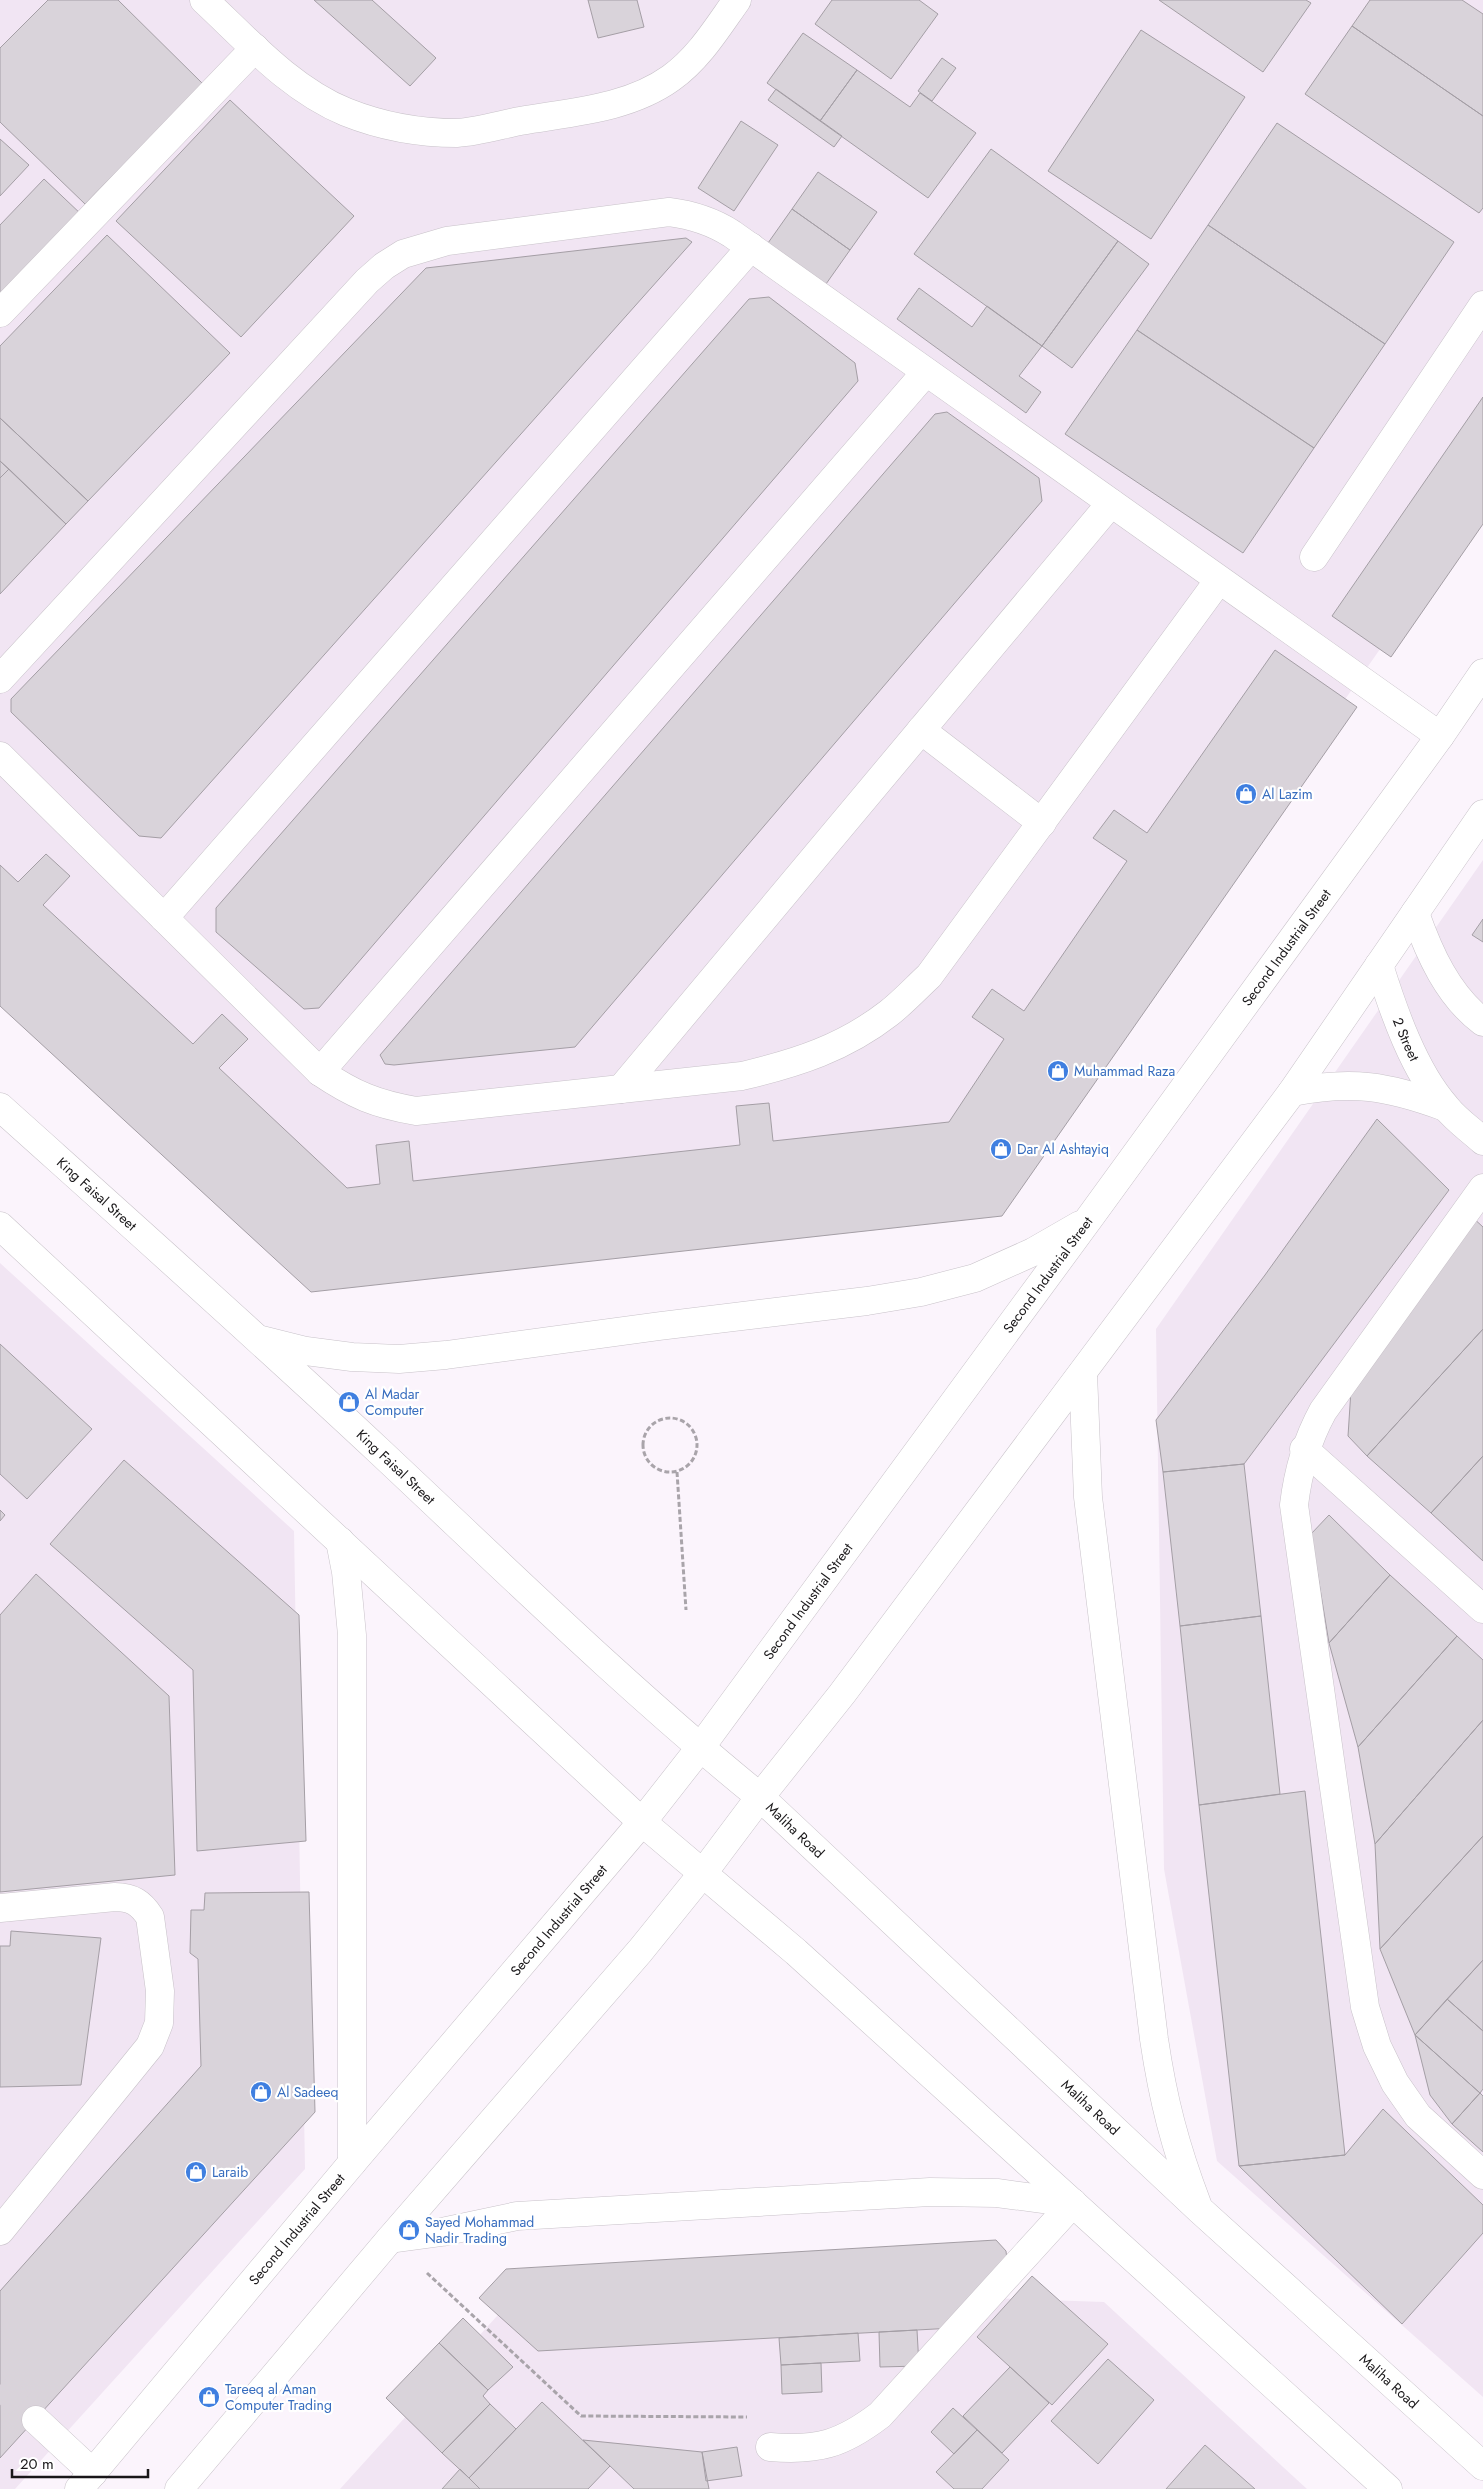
<svg xmlns="http://www.w3.org/2000/svg" width="1483" height="2489" font-family="Jost,sans-serif">
  <rect width="100%" height="100%" fill="#fbf4fc"/>
  <!-- built -->
  <path fill="#f1e5f3" d="M0 0H1483V501L1001 1194 327 1261 0 966Z
    M1483 860V2397L1217 2161 1164 1869 1156 1329Z
    M0 1263 294 1531 305 2169 15 2489H0Z
    M528 2282 1104 2302 1307 2489H340Z"/>
  <!-- building -->
  <path fill="#d9d3da" stroke="#a49ea5" d="M48 0H118L203 84 85 204 0 122V48Z
    M314 0H372L436 58 410 86Z
    M588 0H637L644 27 598 38Z
    M832 0H919L938 14 891 79 815 24Z
    M1159 0H1306L1311 3 1263 72Z
    M1370 0H1462L1483 14V116L1352 26Z
    M1352 26 1483 116V208L1479 213 1305 94Z
    M1141 30 1245 97 1151 239 1048 171Z
    M803 33 857 70 820 121 767 83Z
    M942 58 956 68 932 101 918 91Z
    M857 70 910 107 920 93 976 133 928 198 820 121Z
    M776 89 842 136 834 147 768 100Z
    M230 100 354 216 241 337 116 221Z
    M741 121 778 145 734 211 698 188Z
    M1277 123 1454 242 1385 344 1208 225Z
    M0 139 29 165 0 196Z
    M991 149 1118 241 1042 346 914 254Z
    M818 172 877 212 850 250 792 209Z
    M44 179 83 216 0 303V225Z
    M792 209 850 250 826 284 768 243Z
    M1208 225 1385 344 1314 448 1137 330Z
    M107 235 230 353 88 501 0 418V346Z
    M686 238 692 242 161 838 139 836 11 712V699L426 268Z
    M1118 241 1149 264 1072 368 1042 346Z
    M919 288 972 327 987 306 1042 346 1019 376 1041 392 1026 413 897 319Z
    M769 297 855 363 858 381 319 1008 304 1009 216 932V908L749 299Z
    M1137 330 1314 448 1243 553 1065 434Z
    M1483 397V524L1391 657 1332 616Z
    M947 412 1039 478 1042 501 575 1047 394 1065 385 1064 380 1055 935 414Z
    M0 418 88 501 66 524 0 461Z
    M0 461 9 469 0 478Z
    M9 469 66 524 0 594V478Z
    M1275 650 1357 707 1002 1216 311 1292 0 1006V865L18 882 46 854 70 876 43 905 193 1044 222 1014 248 1039 219 1068 347 1188 380 1184 376 1145 409 1141 413 1181 740 1145 736 1106 769 1103 773 1141 949 1122 1004 1039 972 1017 992 989 1024 1011 1127 861 1093 838 1114 810 1147 833Z
    M1483 919V942L1472 935Z
    M1377 1119 1449 1190 1244 1464 1163 1472 1156 1420 1265 1275Z
    M1471 1216 1483 1227V1329L1367 1456 1348 1436 1351 1390Z
    M1483 1329V1456L1431 1513 1367 1456Z
    M0 1344 92 1429 27 1499 0 1474Z
    M1483 1456V1561L1431 1513Z
    M124 1460 299 1615 306 1841 197 1851 193 1670 50 1544Z
    M1244 1464 1261 1616 1180 1626 1163 1472Z
    M0 1510 5 1515 0 1521Z
    M1329 1515 1390 1575 1329 1643 1311 1534Z
    M36 1574 169 1696 175 1875 0 1892V1615Z
    M1390 1575 1457 1636 1358 1747 1329 1643Z
    M1261 1616 1280 1794 1199 1805 1180 1626Z
    M1457 1636 1483 1660V1720L1375 1844 1358 1747Z
    M1483 1720V1836L1380 1949 1375 1844Z
    M1305 1791 1345 2155 1239 2166 1199 1805Z
    M1483 1836V1960L1415 2035 1380 1949Z
    M309 1892 315 2112 0 2458V2291L201 2066 198 1959 190 1953 191 1910H204L205 1893Z
    M11 1931 101 1938 81 2085 0 2087V1946H10Z
    M1483 1960V2031L1447 1999Z
    M1447 1999 1483 2031V2089L1480 2093 1415 2035Z
    M1415 2035 1480 2093 1452 2124 1430 2095Z
    M1480 2093 1483 2096V2152L1452 2124Z
    M1383 2109 1483 2205V2233L1402 2324 1239 2166 1345 2155Z
    M996 2240 1006 2251 1007 2260 953 2328 538 2351 479 2298 506 2269Z
    M1032 2276 1108 2344 1052 2405 977 2337Z
    M463 2318 513 2367 488 2390 439 2343Z
    M917 2330 919 2366 880 2367 879 2332Z
    M858 2333 860 2361 781 2365 779 2338Z
    M439 2343 488 2390 483 2396 490 2404 442 2453 386 2398Z
    M1108 2359 1154 2400 1098 2464 1051 2421Z
    M821 2363 822 2392 782 2394 781 2365Z
    M1010 2367 1049 2403 1002 2453 963 2416Z
    M542 2402 610 2466 588 2489H480L469 2478Z
    M490 2404 516 2429 469 2478 442 2453Z
    M953 2408 977 2430 954 2454 931 2432Z
    M977 2430 1009 2460 982 2489H954L936 2472Z
    M583 2440 702 2452 709 2489H634Z
    M1205 2445 1255 2489H1166Z
    M737 2447 742 2476 706 2481 702 2452Z
    M460 2469 480 2489H442Z"/>
  <g fill="none" stroke-linecap="round" stroke-linejoin="round">
    <!-- minor-tunnel -->
    <path stroke="#d9d3da" stroke-width="28" stroke-dasharray="28 14" stroke-linecap="butt" d="M0 2385 36 2420"/>
    <!-- minor casing -->
    <g stroke="#c8c2c9" stroke-width="29">
      <g id="minor">
        <path d="M204 0C247 40 290 89 346 112 381 126 419 133 457 133 477 132 500 125 520 121 571 112 628 109 671 78 699 58 717 28 737 0"/>
        <path d="M0 313 255 48"/>
        <path d="M1314 557 1483 305"/>
        <path d="M0 679 367 281 384 266 403 254 447 241 669 212C693 215 712 221 732 234L1440 736"/>
        <path d="M921 730 1042 823"/>
        <path d="M0 756 320 1072C354 1095 376 1104 416 1111L742 1076C797 1063 844 1048 889 1013 903 1002 916 988 929 976L1219 580"/>
        <path d="M1415 913C1429 953 1448 996 1483 1022"/>
        <path d="M164 918 751 247"/>
        <path id="s1" d="M1379 965C1393 1010 1414 1071 1446 1107 1456 1120 1471 1130 1483 1141"/>
        <path d="M320 1072 926 372"/>
        <path d="M621 1089 1111 503"/>
        <path d="M1292 1092C1352 1080 1388 1086 1445 1107"/>
        <path d="M1483 1188 1323 1411C1306 1442 1298 1471 1294 1505L1365 2007 1377 2046 1395 2083 1418 2116 1483 2175"/>
        <path d="M1304 1449 1483 1609"/>
        <path d="M0 1908 115 1897C132 1897 141 1903 150 1917L160 1991 159 2023 150 2046 0 2231"/>
        <path d="M36 2420 93 2473"/>
        <path d="M770 2447C818 2451 842 2444 880 2415L1073 2203"/>
      </g>
    </g>
    <!-- major casing -->
    <g stroke="#c8c2c9" stroke-width="29">
      <g id="major">
        <path id="s2" d="M0 1107C127 1221 254 1334 378 1450 504 1568 627 1689 760 1797L1200 2210 1483 2466"/>
        <path d="M0 1226 642 1822 796 1952 1388 2489"/>
        <path d="M262 1340 306 1351 352 1357 399 1359 446 1355 660 1326 867 1301 921 1292 975 1278 1033 1252 1080 1225"/>
        <path d="M1083 1373 1088 1497 1154 2039C1163 2100 1175 2146 1197 2204"/>
        <path d="M340 1541 346 1572 352 1635V2163"/>
        <path d="M390 2239 442 2232 517 2216 930 2192 997 2193 1073 2203"/>
        <path id="s3" d="M79 2489 352 2163 642 1822 700 1748 1088 1220 1440 736 1483 673"/>
        <path d="M179 2489 390 2239 640 1951 703 1873 760 1797 842 1694 1292 1092 1483 814"/>
      </g>
    </g>
    <!-- path -->
    <path stroke="#a9a4aa" stroke-width="3" stroke-dasharray="5 2.5" stroke-linecap="butt" d="M643 1445a27 27 0 1 1 54 0a27 27 0 1 1-54 0Z
      M677 1472 686 1610
      M427 2273 581 2416 747 2417"/>
    <!-- minor -->
    <use href="#minor" stroke="#fff" stroke-width="28"/>
    <!-- major -->
    <use href="#major" stroke="#fff" stroke-width="28"/>
  </g>
  <!-- icons -->
  <defs>
    <g id="shop-disc" transform="scale(1.125)"><circle r="9.5" fill="#3f7fe0" stroke="#fff"/><path d="M-5-2.5h2.3a2.7 3.5 0 0 1 5.4 0H5L5.5 6h-11ZM-1.5-2.5h3a1.5 2.3 0 0 0-3 0Z" fill="#fff"/></g>
  </defs>
  <g fill-rule="evenodd">
    <use href="#shop-disc" x="1246" y="794"/>
    <use href="#shop-disc" x="1058" y="1071"/>
    <use href="#shop-disc" x="1001" y="1149"/>
    <use href="#shop-disc" x="349" y="1402"/>
    <use href="#shop-disc" x="261" y="2092"/>
    <use href="#shop-disc" x="196" y="2172"/>
    <use href="#shop-disc" x="409" y="2230"/>
    <use href="#shop-disc" x="209" y="2397"/>
  </g>
  <g text-anchor="middle" stroke-width="4.5" stroke-linejoin="round" paint-order="stroke">
    <!-- shop labels -->
    <g font-size="14" fill="#366cbe" stroke="#fff" text-anchor="start">
      <text x="1262" y="799">Al Lazim</text>
      <text x="1074" y="1076">Muhammad Raza</text>
      <text x="1017" y="1154">Dar Al Ashtayiq</text>
      <text x="365" y="1399">Al Madar<tspan x="365" dy="16">Computer</tspan></text>
      <text x="277" y="2097">Al Sadeeq</text>
      <text x="212" y="2177">Laraib</text>
      <text x="425" y="2227">Sayed Mohammad<tspan x="425" dy="16">Nadir Trading</tspan></text>
      <text x="225" y="2394">Tareeq al Aman<tspan x="225" dy="16">Computer Trading</tspan></text>
    </g>
    <!-- street labels -->
    <g font-size="14" fill="#191719" stroke="#fff">
      <text dy="5" stroke="none"><textPath href="#s3" startOffset="1959">Second Industrial Street</textPath></text>
      <text dy="5" stroke="none"><textPath href="#s1" startOffset="79">2 Street</textPath></text>
      <text dy="5" stroke="none"><textPath href="#s2" startOffset="130">King Faisal Street</textPath></text>
      <text dy="5" stroke="none"><textPath href="#s3" startOffset="1554">Second Industrial Street</textPath></text>
      <text dy="5" stroke="none"><textPath href="#s2" startOffset="535">King Faisal Street</textPath></text>
      <text dy="5" stroke="none"><textPath href="#s3" startOffset="1149">Second Industrial Street</textPath></text>
      <text dy="5" stroke="none"><textPath href="#s2" startOffset="1075">Maliha Road</textPath></text>
      <text dy="5" stroke="none"><textPath href="#s3" startOffset="744">Second Industrial Street</textPath></text>
      <text dy="5" stroke="none"><textPath href="#s2" startOffset="1480">Maliha Road</textPath></text>
      <text dy="5" stroke="none"><textPath href="#s3" startOffset="339">Second Industrial Street</textPath></text>
      <text dy="5" stroke="none"><textPath href="#s2" startOffset="1885">Maliha Road</textPath></text>
    </g>
  </g>
  <!-- scale -->
  <path d="M12 2469v8h136v-8" fill="none" stroke="#191719" stroke-width="2.5"/>
  <text x="20" y="2469" font-size="15" fill="#191719" stroke="#ffffff" stroke-width="4" paint-order="stroke">20 m</text>
</svg>
